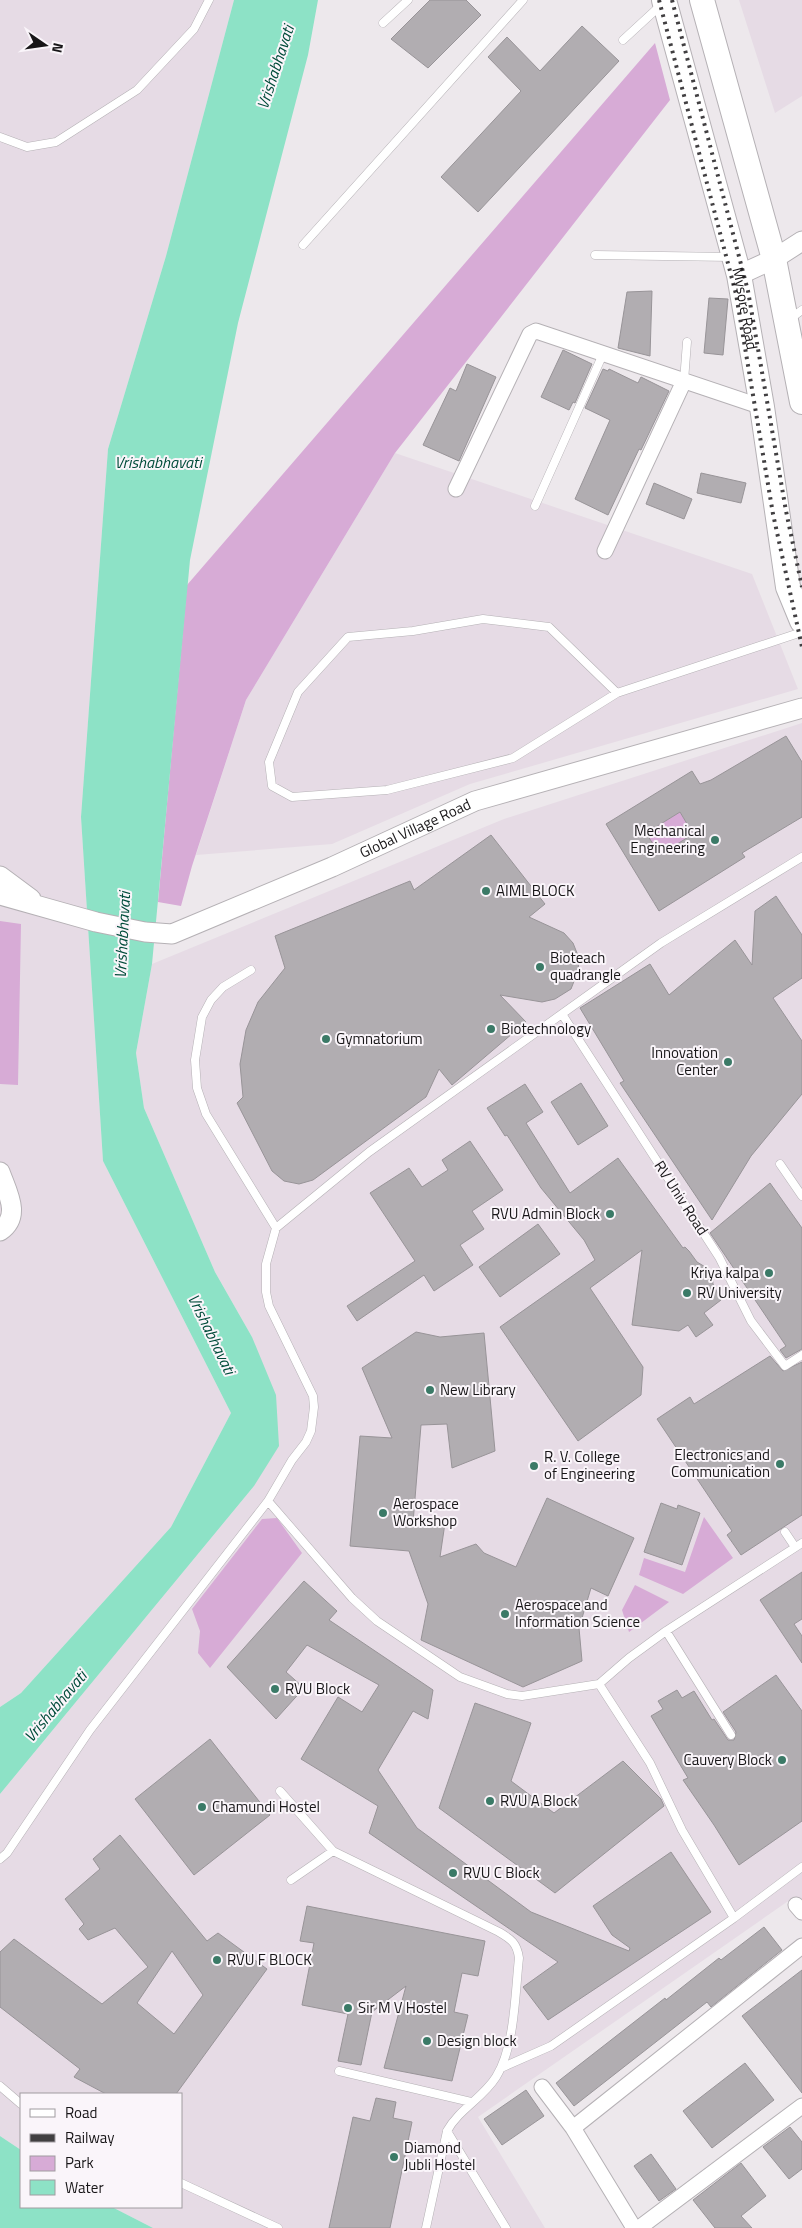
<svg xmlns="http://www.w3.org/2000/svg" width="802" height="2228" font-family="'Titillium Web',sans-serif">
  <rect width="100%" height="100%" fill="#ede8ec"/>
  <!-- built -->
  <path fill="#e6dbe5" d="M0 0H234L166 256 108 449 81 817 103 1161 231 1413 171 1527 21 1693 0 1707Z
    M739 0H802V96L775 113Z
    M395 453 752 574 798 689 470 784 332 844 196 855 246 700Z
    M802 723V1906L794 1897 478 2117 545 2228H153L112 2207H181V2094H21V2150L0 2136V1794L254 1486 252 1337 215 1272 144 1108 136 1053 152 964 504 819Z"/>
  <!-- green -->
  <path fill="#d7abd6" d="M655 43 670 100 395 453 246 700 192 866 181 906 158 902 187 585Z
    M680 812 701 848 682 860 674 846 660 855 646 833Z
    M0 921 21 924 18 1085 0 1084Z
    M704 1517 733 1558 683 1594 639 1575 644 1558 685 1572Z
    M277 1518 302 1553 210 1668 198 1653 200 1631 192 1609 262 1519Z
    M635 1585 669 1602 629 1632 622 1610Z"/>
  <!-- water -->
  <path fill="#8de2c6" d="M234 0H318L308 55 238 323 190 560 152 964 136 1053 144 1108 215 1272 252 1337 276 1395 279 1446 254 1486 0 1794V1707L21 1693 171 1527 231 1413 103 1161 81 817 108 449 166 256Z
    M0 2136 21 2150V2207H112L153 2228H0Z"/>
  <!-- building -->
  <path fill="#b1adb1" stroke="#989498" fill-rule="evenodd" d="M430 0H466L481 15 428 68 391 39Z
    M582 26 619 61 478 212 441 177 521 91 488 57 507 37 540 71Z
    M652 291 650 356 618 348 627 292Z
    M709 298 728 299 723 355 704 353Z
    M563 350 592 364 575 403 573 402 569 410 541 397Z
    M467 364 496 377 459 461 423 445 450 388 456 391Z
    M603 369 608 371 609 369 638 383 641 377 669 391 641 450 639 449 608 515 575 499 610 420 585 408Z
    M701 473 746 483 741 503 697 493Z
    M654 483 692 499 684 519 646 504Z
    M786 736 802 762V817L742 853 745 857 659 911 606 824 692 771 700 784 711 780ZM680 812 693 834 660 855 646 833Z
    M491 835 545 904 529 917 564 933 573 943 579 958 578 971 571 989 555 999 542 1002 500 995 526 1022 452 1085 439 1069 426 1097 313 1180 299 1184 284 1181 272 1171 237 1103 243 1097 240 1064 246 1030 258 1002 285 968 275 936 410 881 414 890Z
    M776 896 802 935V978L773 998 802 1041V1094L751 1156 712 1220 620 1083 624 1081 580 1008 650 964 669 995 735 940 752 965 755 911Z
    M581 1083 608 1126 578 1145 551 1102Z
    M525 1084 543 1112 526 1123 570 1193 618 1158 683 1248 685 1247 689 1251 697 1262 712 1271 713 1284 721 1300 704 1313 713 1325 696 1337 688 1325 679 1331 632 1325 642 1250 590 1288 643 1367 641 1395 578 1441 500 1327 595 1260 584 1240 541 1188 507 1135 505 1136 487 1108Z
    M470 1141 503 1190 472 1211 484 1229 460 1245 473 1265 434 1291 424 1275 357 1321 347 1306 415 1261 370 1193 409 1168 422 1187 448 1170 442 1160Z
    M770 1183 802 1228V1349L786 1358 780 1350 786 1346 710 1233Z
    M538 1224 560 1254 500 1297 479 1267Z
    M416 1332 440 1337 484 1333 495 1451 452 1468 447 1424 421 1425 413 1523H445L440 1557 476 1544 484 1553 516 1567 547 1498 634 1538 608 1596 591 1588 579 1628 582 1661 523 1687 421 1640 428 1604 409 1551 350 1546 360 1436 392 1438 362 1368Z
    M770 1356 783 1371 802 1362V1515L741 1555 727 1535 732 1531 657 1419 690 1397 694 1404Z
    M661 1503 677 1509 678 1505 700 1513 682 1565 644 1552Z
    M802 1572V1619L794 1624 802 1636V1663L760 1600Z
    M304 1581 337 1611 329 1620 433 1690 428 1719 413 1711 378 1770 417 1828 531 1912 629 1951 630 1948 612 1935 593 1906 671 1852 711 1912 548 2020 523 1987 558 1962 369 1833 378 1806 301 1759 338 1697 362 1712 379 1685 307 1645 286 1672 304 1688 276 1719 227 1667Z
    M776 1675 802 1711V1821L739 1865 714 1825 683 1780 688 1778 651 1716 663 1709 658 1701 677 1690 682 1698 694 1691 712 1720 714 1719 728 1740H734L736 1732 723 1712Z
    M475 1703 531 1723 511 1781 554 1813 623 1761 661 1799 664 1806 555 1893 439 1808Z
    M210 1739 270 1815 194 1875 135 1799Z
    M120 1835 207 1941 218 1933 267 1969 176 2094H106L74 2077 80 2069 0 2007V1952L14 1939 102 2004 148 1967 115 1928 88 1940 79 1929 84 1924 65 1899 100 1869 93 1859ZM172 1951 203 1995 174 2034 137 2003Z
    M307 1906 485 1941 478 1976 462 1973 454 2012 468 2015 452 2081 384 2068 406 1986 372 2012 361 2065 338 2061 348 2014 302 2005 314 1943 300 1941Z
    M764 1927 782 1950 711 2007 707 2002 574 2106 556 2083 665 1998 666 2000 719 1958 721 1960Z
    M802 1970V2093L742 2016Z
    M745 2063 774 2100 712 2148 683 2111Z
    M526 2090 544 2116 502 2145 484 2119Z
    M376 2098 396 2102 393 2118 412 2122 390 2228H329L353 2117 370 2121Z
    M790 2127 802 2142V2169L789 2179 763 2147Z
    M651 2154 676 2189 659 2201 634 2166Z
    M741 2163 766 2196 741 2216 752 2228H715L693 2200Z"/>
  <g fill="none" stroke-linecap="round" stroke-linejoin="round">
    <!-- service casing -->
    <g stroke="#b5b1b5" stroke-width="9">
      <path id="service" d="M383 23 408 0
        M623 40 661 5
        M0 137 27 147 56 142 137 90 194 29 209 0
        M303 245 523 0
        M595 255 731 257
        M790 319 802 310
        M684 381 687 342
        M535 506 603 354
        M617 693 549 627 483 619 413 631 348 637 298 692 269 762 272 786 292 797 387 790 513 758 617 693 802 632
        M251 970 223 987 211 1000 202 1017 195 1060 197 1088 206 1114 276 1228
        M562 1014 719 1257 751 1321 785 1366 802 1355
        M780 1164 802 1196
        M268 1501 352 1598 377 1621 460 1677 507 1694 522 1696 599 1684 629 1658 666 1631 802 1543
        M785 1532 795 1547
        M666 1631 731 1735
        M599 1684 650 1763 682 1830 734 1918 802 1867
        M280 1791 333 1851 499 1932C511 1939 517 1943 519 1958 515 1993 515 2047 496 2077 483 2098 459 2109 447 2131L426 2228
        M0 1859 7 1853 90 1730 268 1501 292 1460 306 1442 311 1431 314 1407 313 1396 269 1306 266 1292V1264L276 1228 369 1152 661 943 802 857
        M291 1880 333 1851
        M501 2068 551 2046 734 1918
        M339 2071 471 2102
        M0 2086 21 2104
        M447 2131 506 2228
        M181 2183 278 2228"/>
    </g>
    <!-- minor casing -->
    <g stroke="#b5b1b5" stroke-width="17">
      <path id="minor" d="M456 489 530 334 536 331 762 407
        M605 551 684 381
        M796 1905 802 1912
        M542 2087 573 2128
        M634 2228 573 2128 802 1946
        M639 2228 802 2106"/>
    </g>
    <!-- tertiary casing -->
    <g stroke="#b5b1b5" stroke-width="21">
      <g id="tertiary">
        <path d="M739 275 774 259 802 241"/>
        <path d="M0 876 31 899"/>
        <path id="s1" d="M0 895 96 922 145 932 172 934 332 867 475 801 802 708"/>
        <path d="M0 1172C7 1192 22 1216 0 1231"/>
      </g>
    </g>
    <!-- trunk casing -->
    <g stroke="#b5b1b5" stroke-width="26">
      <g id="trunk">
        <path id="s2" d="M664 0 739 275 762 407 788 587 802 621"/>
        <path d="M702 0 774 259 802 402"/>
      </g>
    </g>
    <!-- service -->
    <use href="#service" stroke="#fff" stroke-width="8"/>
    <!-- minor -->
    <use href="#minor" stroke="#fff" stroke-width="15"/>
    <!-- tertiary -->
    <use href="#tertiary" stroke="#fff" stroke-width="19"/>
    <!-- trunk -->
    <use href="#trunk" stroke="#fff" stroke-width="24"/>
    <!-- rail -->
    <path stroke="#413f41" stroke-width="4" stroke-dasharray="2.5 5" stroke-linecap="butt" d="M659 0 736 294 773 514 802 647
      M672 0 748 291 786 511 802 587"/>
  </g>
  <!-- markers -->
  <g fill="#3b7a67" stroke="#faf5fa" stroke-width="2">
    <circle cx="715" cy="840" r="5"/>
    <circle cx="486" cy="891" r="5"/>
    <circle cx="540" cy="967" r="5"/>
    <circle cx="491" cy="1029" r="5"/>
    <circle cx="326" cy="1039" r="5"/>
    <circle cx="728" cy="1062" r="5"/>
    <circle cx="610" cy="1214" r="5"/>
    <circle cx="769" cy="1273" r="5"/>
    <circle cx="687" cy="1293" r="5"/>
    <circle cx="430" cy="1390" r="5"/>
    <circle cx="780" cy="1464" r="5"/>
    <circle cx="534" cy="1466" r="5"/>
    <circle cx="383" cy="1513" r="5"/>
    <circle cx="505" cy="1614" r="5"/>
    <circle cx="275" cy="1689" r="5"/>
    <circle cx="782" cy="1760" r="5"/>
    <circle cx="490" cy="1801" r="5"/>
    <circle cx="202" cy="1807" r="5"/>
    <circle cx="453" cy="1873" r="5"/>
    <circle cx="217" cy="1960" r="5"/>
    <circle cx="348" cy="2008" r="5"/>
    <circle cx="427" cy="2041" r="5"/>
    <circle cx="394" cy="2157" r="5"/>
  </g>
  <g text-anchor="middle" stroke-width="4" stroke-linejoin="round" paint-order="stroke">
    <!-- street labels -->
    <g font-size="15" fill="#181618" stroke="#faf5fa">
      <text dy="5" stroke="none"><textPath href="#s2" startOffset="319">Mysore Road</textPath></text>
      <text dy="5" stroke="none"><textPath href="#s1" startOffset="442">Global Village Road</textPath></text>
      <text transform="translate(681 1198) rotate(57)" y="5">RV Univ Road</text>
    </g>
    <!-- poi labels -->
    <g font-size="15" fill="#181618" stroke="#faf5fa" text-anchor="start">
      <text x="705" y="836" text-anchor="end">Mechanical<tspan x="705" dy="17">Engineering</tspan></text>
      <text x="496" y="896">AIML BLOCK</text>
      <text x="550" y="963">Bioteach<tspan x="550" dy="17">quadrangle</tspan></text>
      <text x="501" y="1034">Biotechnology</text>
      <text x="336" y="1044">Gymnatorium</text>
      <text x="718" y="1058" text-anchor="end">Innovation<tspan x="718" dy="17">Center</tspan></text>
      <text x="600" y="1219" text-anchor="end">RVU Admin Block</text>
      <text x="759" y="1278" text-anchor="end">Kriya kalpa</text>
      <text x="697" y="1298">RV University</text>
      <text x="440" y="1395">New Library</text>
      <text x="770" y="1460" text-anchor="end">Electronics and<tspan x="770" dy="17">Communication</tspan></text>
      <text x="544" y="1462">R. V. College<tspan x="544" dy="17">of Engineering</tspan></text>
      <text x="393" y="1509">Aerospace<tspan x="393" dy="17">Workshop</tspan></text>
      <text x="515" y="1610">Aerospace and<tspan x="515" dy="17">Information Science</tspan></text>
      <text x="285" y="1694">RVU Block</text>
      <text x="772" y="1765" text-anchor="end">Cauvery Block</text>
      <text x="500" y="1806">RVU A Block</text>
      <text x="212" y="1812">Chamundi Hostel</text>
      <text x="463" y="1878">RVU C Block</text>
      <text x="227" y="1965">RVU F BLOCK</text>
      <text x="358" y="2013">Sir M V Hostel</text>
      <text x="437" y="2046">Design block</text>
      <text x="404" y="2153">Diamond<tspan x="404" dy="17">Jubli Hostel</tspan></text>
    </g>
    <!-- water labels -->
    <g font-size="16" font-style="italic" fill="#004c3a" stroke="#faf5fa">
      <text transform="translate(275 67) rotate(-72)" y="6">Vrishabhavati</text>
      <text x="158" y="468">Vrishabhavati</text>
      <text transform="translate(122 935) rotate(-87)" y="6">Vrishabhavati</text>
      <text transform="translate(212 1334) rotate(64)" y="6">Vrishabhavati</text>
      <text transform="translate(55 1706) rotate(-50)" y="6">Vrishabhavati</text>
    </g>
  </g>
  <!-- legend -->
  <rect x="20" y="2093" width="162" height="115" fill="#faf5fa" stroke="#a09ca0"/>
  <rect x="30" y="2109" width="25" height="8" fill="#ffffff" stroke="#a09ca0"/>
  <text x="65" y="2118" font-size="15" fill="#181618">Road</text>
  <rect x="30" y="2134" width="25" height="8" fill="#413f41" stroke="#a09ca0"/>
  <text x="65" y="2143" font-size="15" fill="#181618">Railway</text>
  <rect x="30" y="2156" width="25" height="15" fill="#d7abd6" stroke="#a09ca0"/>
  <text x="65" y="2168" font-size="15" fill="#181618">Park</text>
  <rect x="30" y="2180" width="25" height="15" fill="#8de2c6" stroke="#a09ca0"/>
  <text x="65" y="2193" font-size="15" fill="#181618">Water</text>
  <!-- north arrow -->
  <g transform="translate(45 45) rotate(103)" stroke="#faf5fa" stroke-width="4" paint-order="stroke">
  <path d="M0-4L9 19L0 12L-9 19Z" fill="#181618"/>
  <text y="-8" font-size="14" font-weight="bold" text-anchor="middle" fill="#181618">N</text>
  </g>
</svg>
